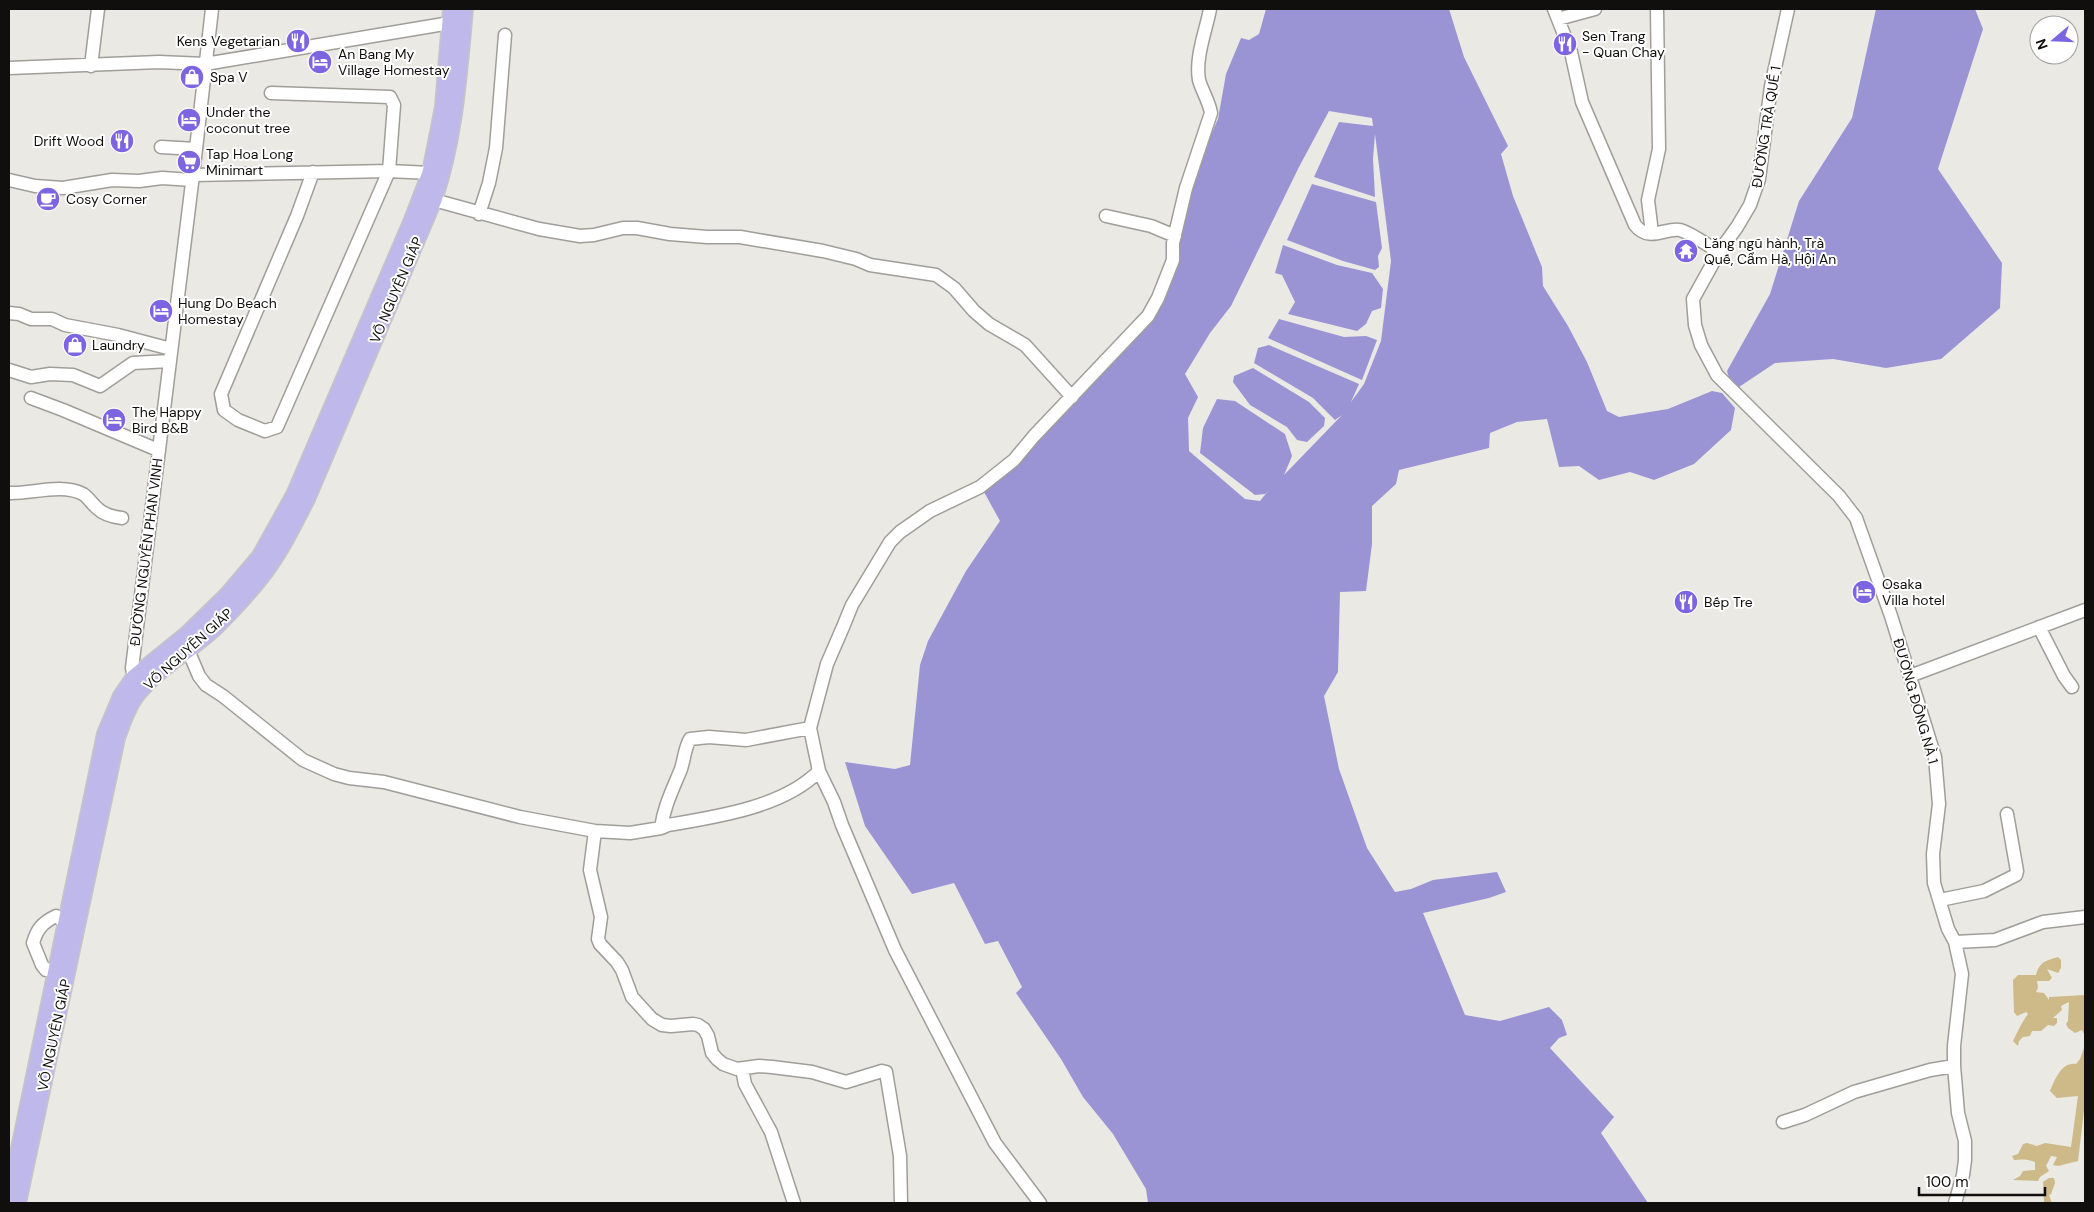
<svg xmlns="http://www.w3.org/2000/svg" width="2094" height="1212" font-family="'DM Sans',sans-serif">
  <rect width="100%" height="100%" fill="#ebe9e4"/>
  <!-- green -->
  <path fill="#ceb989" d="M2058 957 2061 960V968L2058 973 2047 969 2052 978 2049 981H2037L2038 988 2036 992 2044 993 2049 1000V997L2085 995V1036L2082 1030 2075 1033 2068 1028 2066 1024 2068 1021 2069 1002 2061 1006 2062 1010 2053 1018H2057V1023L2054 1026 2048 1025 2041 1031H2032L2030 1036 2023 1037 2019 1041 2018 1046 2013 1041C2018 1031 2022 1022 2028 1014L2026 1012 2017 1016 2014 1012 2013 980 2018 975H2036C2040 961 2046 961 2058 957Z
    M2085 1045 2084 1065 2085 1068V1102L2078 1161 2058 1166 2053 1165 2057 1157 2051 1156 2046 1166 2049 1171 2040 1177 2038 1181 2013 1180 2020 1176 2023 1171 2035 1170V1162C2028 1159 2021 1159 2014 1160L2012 1156 2018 1154 2023 1144 2027 1143 2037 1146 2045 1143 2071 1147 2078 1096 2057 1098 2050 1091C2055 1080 2061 1062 2076 1064L2080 1059Z
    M2049 1178H2054L2055 1183 2051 1194 2049 1195 2052 1203H2044L2043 1182Z"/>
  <!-- water -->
  <path fill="#9a94d5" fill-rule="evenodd" d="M1266 9H1449L1464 57 1508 146 1501 154 1513 196 1542 267 1543 286 1568 326 1587 362 1607 411 1619 417 1668 409 1712 391 1722 393 1735 408 1731 430 1694 464 1654 480 1630 472 1599 480 1579 466 1559 467 1547 419 1517 422 1490 433 1489 448 1399 470 1396 484 1372 506V544L1366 591 1340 592 1338 672 1324 696 1339 769 1367 848 1395 892 1411 889 1433 880 1497 872 1506 892 1489 898 1423 913 1465 1015 1500 1021 1549 1007 1562 1020 1567 1035 1559 1038 1550 1048 1614 1117 1601 1133 1648 1203H1148L1146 1189 1113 1134 1083 1097 1061 1059 1016 993 1022 987 998 941 985 944 954 883 912 894 865 826 845 762 895 769 910 765 920 665 928 641 966 571 1000 521 984 492 1153 318 1166 297 1176 269 1183 211 1208 141 1218 119 1226 74 1241 38 1249 40 1259 34ZM1329 111 1372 118 1373 126 1339 122 1314 177 1375 197 1373 159 1375 134 1391 261 1381 341 1364 384 1351 402 1359 384 1269 345 1258 348 1254 363 1313 398 1335 420 1342 415 1284 475 1292 456 1285 434 1235 401 1217 399 1203 428 1200 453 1255 495 1265 494 1268 491 1260 501 1245 499 1189 451 1188 418 1198 397 1185 374 1210 333 1231 306 1299 167Z
    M1876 9H1975L1983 29 1938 169 2002 263 2000 308 1941 359 1886 368 1833 359 1775 363 1733 391 1727 371 1770 294 1799 201 1852 118Z
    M1312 184 1376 202 1382 248 1378 256 1379 267 1375 270 1343 261 1287 240Z
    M1283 245 1337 265 1372 273 1383 289 1381 308 1372 311 1366 324 1357 331 1288 314 1295 302 1282 275 1275 273Z
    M1279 319 1344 337 1366 336 1377 340 1362 380 1268 338Z
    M1253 368 1309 402 1325 418 1324 426 1307 442 1297 440 1287 427 1250 405 1233 382 1234 376Z"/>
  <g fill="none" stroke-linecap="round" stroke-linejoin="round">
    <!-- minor casing -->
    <g stroke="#a09e99" stroke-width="15">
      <path id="minor" d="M1554 9 1571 52 1582 102 1635 225C1649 243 1666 227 1680 230 1693 234 1707 245 1719 252
        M1788 9 1771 86 1759 179 1750 205 1737 227 1719 252 1693 299 1695 325 1701 345 1717 375 1839 496 1856 518 1891 616 1935 757 1939 804 1933 854 1934 883 1948 929 1955 942 1962 974 1954 1046V1066L1958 1113 1965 1141V1160L1963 1175 1955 1203
        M1558 19 1595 9
        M91 66 98 9
        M9 68 159 62 205 64 450 23
        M271 93 390 97 394 105 389 171 277 427 265 431 238 420 224 410 221 394 297 216 313 172
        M161 147 196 149
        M193 175 389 171 430 173
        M9 180 35 186 63 188 112 180 139 181 162 178 192 180
        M434 200 539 229 580 236 594 235 623 228H637L670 234 707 237H740L823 251 856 259 870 265 936 275 954 288 974 311 989 324 1025 345 1072 397
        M479 214 489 183 496 148 505 35
        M1106 216 1151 226 1175 236
        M1652 233 1648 200 1659 149 1657 9
        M9 313 19 314 31 319H52L65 325 118 335 171 349
        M9 370 31 377 50 374 73 375 100 386 133 363 170 361
        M31 398 63 410 158 450
        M9 493C32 494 61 483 83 494 89 498 92 504 97 508 104 515 113 517 122 518
        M2039 627 2064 676 2072 687
        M188 650 199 676 206 685 223 696 303 760 334 774 349 778 384 782 520 817 595 831 630 833 661 828 668 825C716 817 784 807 819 771
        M1910 676 2085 610
        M134 677 132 668 193 175 212 9
        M661 828C664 806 673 789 681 769 684 760 685 747 690 739L709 737 746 740 810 728
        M595 831 590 870 601 917 598 939 600 944 617 962 622 970 632 997 652 1019 662 1025 671 1026 693 1024 698 1025 704 1029 708 1036 712 1053 717 1059 723 1064 737 1069 759 1066 772 1067 812 1072 846 1082 882 1071 886 1072 900 1156 901 1203
        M1940 900 1984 891 2016 875 2017 871 2007 814
        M1955 942 1995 940 2043 922 2085 917
        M56 970H46L42 965 33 943C37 929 42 923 56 916L66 923
        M742 1069 745 1084 771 1132 794 1203
        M1783 1122 1805 1115 1854 1092 1930 1070 1954 1066
        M1040 1203 995 1143 895 950 842 825 834 802 819 771 810 728 827 664 843 627 852 605 890 542 900 532 930 511 980 487 1014 460 1034 436 1148 316 1158 298 1173 260V243L1186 188 1211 113C1209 101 1202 91 1199 80 1195 57 1206 31 1210 9"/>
    </g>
    <!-- major casing -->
    <g stroke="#c6c5c5" stroke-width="18">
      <path id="major" d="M9 1197 105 734 121 696 134 677 187 634 227 595 260 556 294 495 412 220 430 173 443 107 451 9
        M18 1203 117 738C122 724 127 708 136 696 158 668 191 651 217 626 237 606 257 585 272 562 286 542 296 520 307 499L434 200C455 138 459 74 465 9"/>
    </g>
    <!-- minor -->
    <use href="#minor" stroke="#fff" stroke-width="12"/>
    <!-- major -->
    <use href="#major" stroke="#beb8eb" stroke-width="15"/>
  </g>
  <!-- icons -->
  <defs>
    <g id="restaurant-disc" transform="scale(1.25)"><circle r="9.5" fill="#7c65e1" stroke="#fff"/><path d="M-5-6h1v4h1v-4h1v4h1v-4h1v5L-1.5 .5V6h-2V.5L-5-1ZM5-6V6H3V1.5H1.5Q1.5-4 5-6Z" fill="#fff"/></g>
    <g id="hotel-disc" transform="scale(1.25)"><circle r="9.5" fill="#7c65e1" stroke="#fff"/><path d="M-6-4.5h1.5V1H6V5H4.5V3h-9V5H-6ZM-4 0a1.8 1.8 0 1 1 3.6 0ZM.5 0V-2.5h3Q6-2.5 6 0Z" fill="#fff"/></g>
    <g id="shop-disc" transform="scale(1.25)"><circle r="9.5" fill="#7c65e1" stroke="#fff"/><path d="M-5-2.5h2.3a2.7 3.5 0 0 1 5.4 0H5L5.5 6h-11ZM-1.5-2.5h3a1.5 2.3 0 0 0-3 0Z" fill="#fff"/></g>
    <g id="supermarket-disc" transform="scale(1.25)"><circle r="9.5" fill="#7c65e1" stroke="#fff"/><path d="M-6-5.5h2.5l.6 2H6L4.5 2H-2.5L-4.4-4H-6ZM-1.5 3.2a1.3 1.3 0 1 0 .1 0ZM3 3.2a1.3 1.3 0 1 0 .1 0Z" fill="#fff"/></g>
    <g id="cafe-disc" transform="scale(1.25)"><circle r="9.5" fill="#7c65e1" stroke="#fff"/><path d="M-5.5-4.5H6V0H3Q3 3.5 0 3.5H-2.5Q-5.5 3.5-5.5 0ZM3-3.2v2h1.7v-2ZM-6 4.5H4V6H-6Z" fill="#fff"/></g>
    <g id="temple-disc" transform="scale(1.25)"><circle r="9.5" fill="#7c65e1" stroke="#fff"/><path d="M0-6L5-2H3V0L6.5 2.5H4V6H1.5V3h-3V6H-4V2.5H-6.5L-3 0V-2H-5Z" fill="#fff"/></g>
  </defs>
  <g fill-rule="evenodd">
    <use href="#restaurant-disc" x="298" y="41"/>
    <use href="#restaurant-disc" x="1565" y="44"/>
    <use href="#hotel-disc" x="320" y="62"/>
    <use href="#shop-disc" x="192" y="77"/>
    <use href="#hotel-disc" x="189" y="120"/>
    <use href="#restaurant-disc" x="122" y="141"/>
    <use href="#supermarket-disc" x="189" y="162"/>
    <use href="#cafe-disc" x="48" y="199"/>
    <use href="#temple-disc" x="1686" y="251"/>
    <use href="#hotel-disc" x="161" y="311"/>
    <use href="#shop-disc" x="75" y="345"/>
    <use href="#hotel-disc" x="114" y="420"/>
    <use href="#hotel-disc" x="1864" y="592"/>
    <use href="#restaurant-disc" x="1686" y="602"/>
  </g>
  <g text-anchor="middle" stroke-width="4" stroke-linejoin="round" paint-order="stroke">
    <!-- poi labels -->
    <g font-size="14" fill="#100f0d" stroke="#fff" text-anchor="start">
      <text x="1582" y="41">Sen Trang<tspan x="1582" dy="16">- Quan Chay</tspan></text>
      <text x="280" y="46" text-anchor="end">Kens Vegetarian</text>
      <text x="338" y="59">An Bang My<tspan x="338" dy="16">Village Homestay</tspan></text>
      <text x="210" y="82">Spa V</text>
      <text x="206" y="117">Under the<tspan x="206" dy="16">coconut tree</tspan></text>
      <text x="104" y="146" text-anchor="end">Drift Wood</text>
      <text x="206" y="159">Tap Hoa Long<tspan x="206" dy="16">Minimart</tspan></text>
      <text x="66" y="204">Cosy Corner</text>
      <text x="1704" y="248">Lăng ngũ hành, Trà<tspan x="1704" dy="16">Quế, Cẩm Hà, Hội An</tspan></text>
      <text x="178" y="308">Hung Do Beach<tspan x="178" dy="16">Homestay</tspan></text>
      <text x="92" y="350">Laundry</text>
      <text x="132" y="417">The Happy<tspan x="132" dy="16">Bird B&amp;B</tspan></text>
      <text x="1882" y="589">Osaka<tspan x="1882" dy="16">Villa hotel</tspan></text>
      <text x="1704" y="607">Bếp Tre</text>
    </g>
    <!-- street labels -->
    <g font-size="14" fill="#100f0d" stroke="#fff">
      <text transform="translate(1766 127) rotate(-81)" y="5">ĐƯỜNG TRÀ QUẾ 1</text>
      <text transform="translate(396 290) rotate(-67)" y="5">VÕ NGUYÊN GIÁP</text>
      <text transform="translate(146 552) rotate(-83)" y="5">ĐƯỜNG NGUYỄN PHAN VINH</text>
      <text transform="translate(188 649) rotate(-42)" y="5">VÕ NGUYÊN GIÁP</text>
      <text transform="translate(1916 701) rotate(74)" y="5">ĐƯỜNG ĐỒNG NÀ 1</text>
      <text transform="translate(54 1035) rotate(-78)" y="5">VÕ NGUYÊN GIÁP</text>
    </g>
  </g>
  <!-- border -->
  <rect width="2094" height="1212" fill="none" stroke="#100f0d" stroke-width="20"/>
  <!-- north arrow -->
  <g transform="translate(2054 40) rotate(251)"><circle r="24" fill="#ffffff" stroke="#9f9f9e"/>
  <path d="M0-4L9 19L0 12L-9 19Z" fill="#7c65e1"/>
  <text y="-8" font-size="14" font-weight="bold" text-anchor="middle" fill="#100f0d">N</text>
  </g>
  <!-- scale -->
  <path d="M1919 1187v8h126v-8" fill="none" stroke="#100f0d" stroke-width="2.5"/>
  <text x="1926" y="1187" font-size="15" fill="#100f0d" stroke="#ffffff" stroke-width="4" paint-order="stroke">100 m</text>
</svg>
